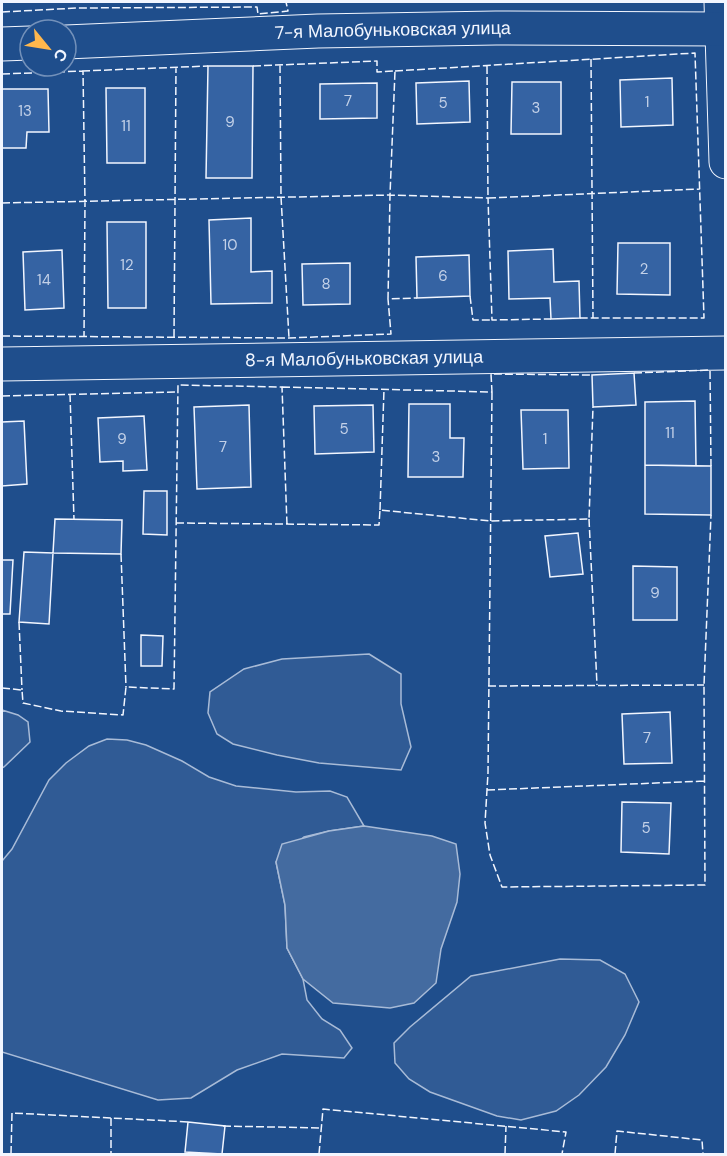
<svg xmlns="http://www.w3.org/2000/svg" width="727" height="1156" font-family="'DM Sans',sans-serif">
  <rect width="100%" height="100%" fill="#1f4e8c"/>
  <!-- built -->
  <path fill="#305b95" stroke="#a8bbd7" stroke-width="1.5" d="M369 654 401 674V704L411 747 401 770 319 763 277 755 233 744 217 734 208 713 210 692 244 669 282 659Z
    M2 710 18 715 28 722 30 742 4 767 2 768Z
    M107 739 127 740 146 745 182 761 209 777 236 786 296 792 330 791 347 797 364 826 329 831 304 837 276 862 285 905 287 948 303 979 307 1000 322 1019 340 1030 352 1048 344 1058 282 1054 237 1070 191 1098 158 1100 2 1052V861L12 849 49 780 66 763 89 746Z
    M560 959 600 960 625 974 639 1002 625 1035 606 1067 579 1095 556 1111 521 1120 497 1116 430 1092 409 1079 395 1063 394 1043 410 1027 471 976Z"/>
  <!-- water -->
  <path fill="#446ba0" stroke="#a8bbd7" stroke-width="1.5" d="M364 826 432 836 456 844 460 874 457 902 441 949 436 983 414 1003 390 1008 333 1003 303 979 287 948 285 905 276 862 282 844 329 831Z"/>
  <!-- building -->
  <path fill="#3563a3" stroke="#f2f6ff" stroke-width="1.5" d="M208 66H253L252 178H206Z
    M672 78 673 125 621 127 620 80Z
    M469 81 470 122 417 124 416 83Z
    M512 82H561V134H511Z
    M377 83V118L320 119V84Z
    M106 88H145V163H107Z
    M2 89H48L49 132H27L26 148H2Z
    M251 218V272L272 271V303L211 304 209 220Z
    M107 222H146V308H108Z
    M618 243H670V295L617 294Z
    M553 249 554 282 579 281 580 318 551 319 550 298 509 299 508 251Z
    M62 250 64 308 25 310 23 252Z
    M469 255 470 296 417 298 416 257Z
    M350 263V304L303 305 302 264Z
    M634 373 636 405 593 407 592 375Z
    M695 401 696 466 645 465V402Z
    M409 404H450V438H464L463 477H408Z
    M249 405 251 487 197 489 194 407Z
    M373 405 374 452 315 454 314 406Z
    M521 410H568L569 468 523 469Z
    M144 416 147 470 123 471V461L100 462 98 418Z
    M24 421 27 484 2 486V422Z
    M645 465 711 466V515L645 514Z
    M144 491H167V535L143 534Z
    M55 519 122 520 121 554 53 553Z
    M578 533 583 574 550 577 545 536Z
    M24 552 53 553 49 624 19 622Z
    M2 560H13L10 614H2Z
    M633 566 677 567V620H633Z
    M141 635 163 636 162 666H141Z
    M670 712 672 763 624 764 622 714Z
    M622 802 671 803 669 854 621 852Z
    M188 1122 225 1126 222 1154 185 1152Z"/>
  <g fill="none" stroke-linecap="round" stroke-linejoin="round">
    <!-- minor casing -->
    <g stroke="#f2f6ff" stroke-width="35">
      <g id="minor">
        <path d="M721 2 726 162"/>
        <path id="s1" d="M66 42 318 31 496 28 721 29"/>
        <path d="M2 44 30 43"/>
        <path id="s2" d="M2 364 726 353"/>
      </g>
    </g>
    <!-- minor -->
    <use href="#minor" stroke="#1f4e8c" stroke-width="33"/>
    <!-- fence -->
    <path stroke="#f2f6ff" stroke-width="1.5" stroke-dasharray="8 3" stroke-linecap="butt" d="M2 12 77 8 257 7 258 14 288 11 286 2
      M591 59 593 318
      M280 65 281 197 289 338
      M253 66 377 61V72L395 71 390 195 388 299 417 298
      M487 66 488 198 700 189
      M82 71 208 66
      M395 71 695 53 704 318H580
      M2 74 83 71 85 202 84 337
      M2 203 390 195 488 198 492 320 551 319
      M470 296 473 320H492
      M2 336 289 338 391 334 388 299
      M174 337 176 67
      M634 373 710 370 711 466
      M282 387 492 392 491 374 592 375
      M492 392 488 773 485 823 490 855 502 887 705 885 704 685 711 515
      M70 394 74 520
      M2 396 177 392
      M380 510 384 389
      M589 519 597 685
      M176 523 379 525 380 510 490 521 589 519 593 407
      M121 554 126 687
      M19 622 22 690
      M488 686 704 685
      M2 688 22 690 23 703 61 711 123 715 126 687 174 689 178 385 282 387 287 525
      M487 790 705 781
      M111 1118V1154
      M223 1126 322 1128
      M11 1154 12 1113 190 1122
      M319 1154 323 1109 566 1132 562 1154
      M505 1154 506 1126
      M615 1154 617 1131 702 1140 703 1154"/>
  </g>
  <g text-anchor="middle" stroke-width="4.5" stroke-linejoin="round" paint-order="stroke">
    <!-- number labels -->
    <g font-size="15" fill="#c3d1e8">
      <text x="348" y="106">7</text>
      <text x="647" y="107">1</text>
      <text x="443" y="108">5</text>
      <text x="536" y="113">3</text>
      <text x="25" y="116">13</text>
      <text x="230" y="127">9</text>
      <text x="126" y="131">11</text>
      <text x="230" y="250">10</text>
      <text x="127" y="270">12</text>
      <text x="644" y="274">2</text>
      <text x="443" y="281">6</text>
      <text x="44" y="285">14</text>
      <text x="326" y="289">8</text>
      <text x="344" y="434">5</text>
      <text x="670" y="438">11</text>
      <text x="122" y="444">9</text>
      <text x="545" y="444">1</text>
      <text x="223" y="452">7</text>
      <text x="436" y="462">3</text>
      <text x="655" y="598">9</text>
      <text x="647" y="743">7</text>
      <text x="646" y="833">5</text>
    </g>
    <!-- street labels -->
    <g font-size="18" fill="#f2f6ff" stroke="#1f4e8c">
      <text dy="6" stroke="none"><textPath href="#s1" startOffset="327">7-я Малобуньковская улица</textPath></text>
      <text dy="6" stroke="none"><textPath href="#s2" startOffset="362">8-я Малобуньковская улица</textPath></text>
    </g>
  </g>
  <!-- border -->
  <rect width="727" height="1156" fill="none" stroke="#f2f6ff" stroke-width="6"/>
  <!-- north arrow -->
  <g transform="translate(48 48) rotate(120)"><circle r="28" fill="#1f4e8c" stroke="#7391ba" stroke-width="1.5"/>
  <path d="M0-4.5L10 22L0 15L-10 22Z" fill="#ffb74d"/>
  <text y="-9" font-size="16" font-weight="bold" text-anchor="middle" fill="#f2f6ff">С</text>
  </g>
</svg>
